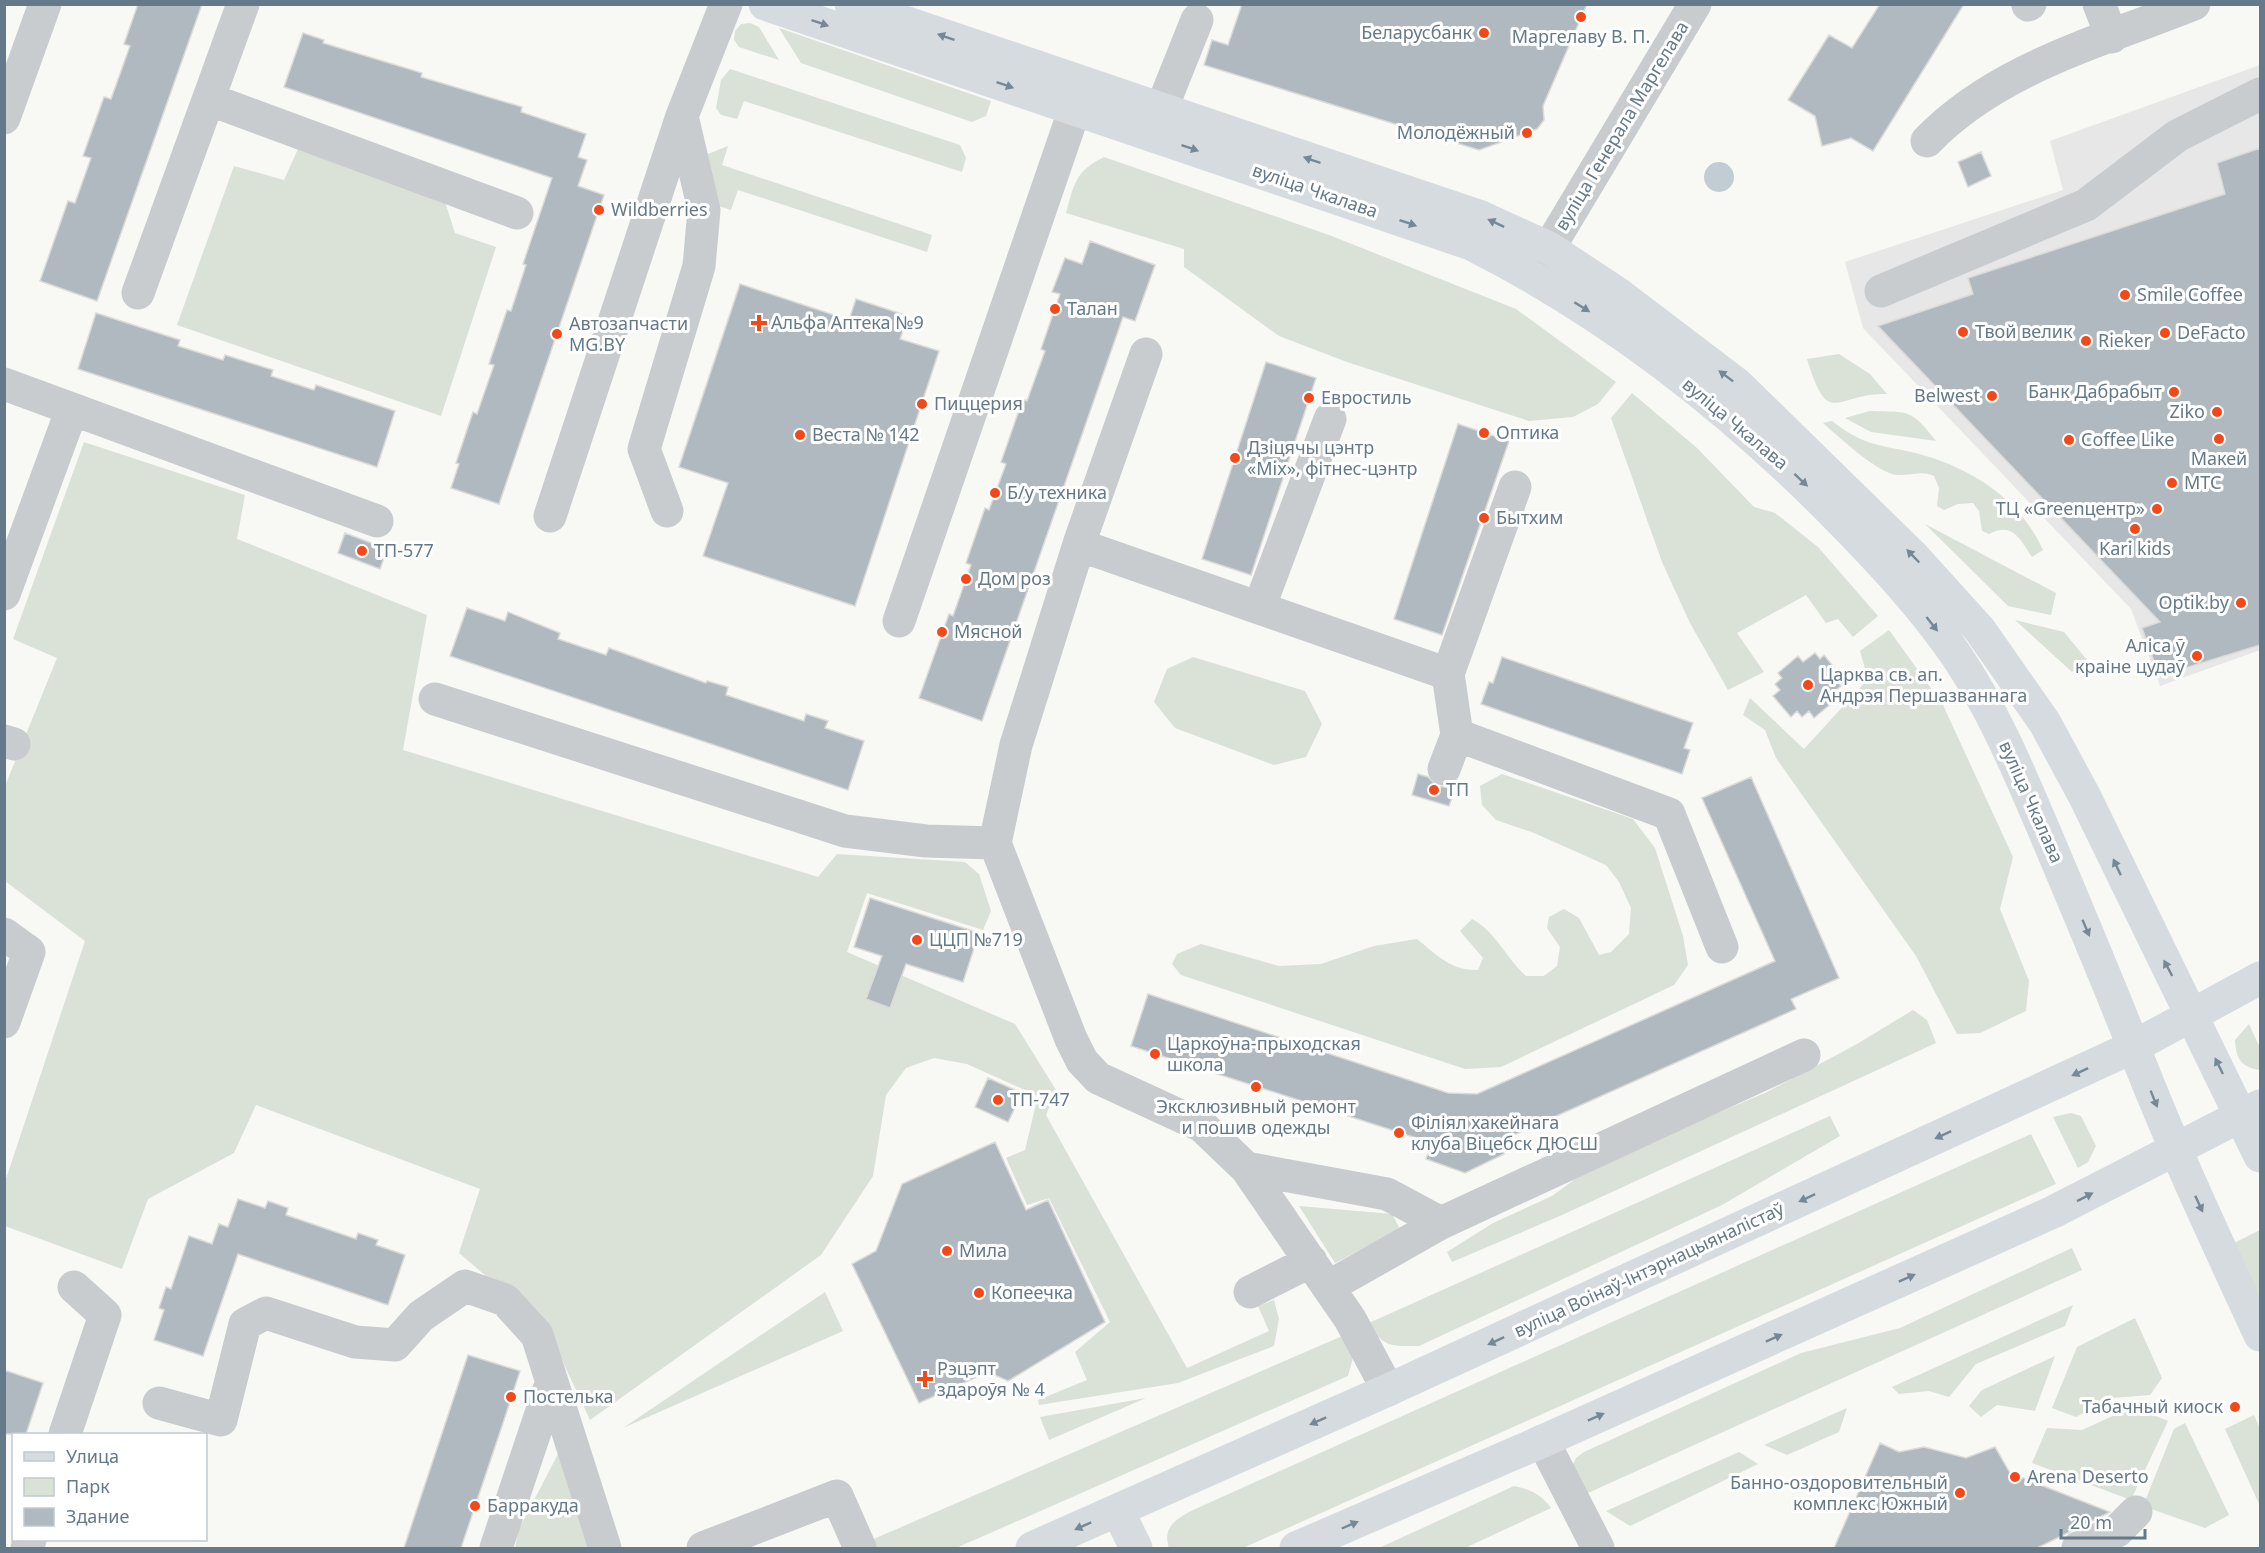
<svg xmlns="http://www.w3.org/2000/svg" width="2265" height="1553" font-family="'Noto Sans',sans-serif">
  <rect width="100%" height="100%" fill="#f8f8f5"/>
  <!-- built -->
  <path fill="#e6e7e6" d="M2260 65V650L2160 686 2131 609 1863 328 1845 262 2063 190 2050 141Z"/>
  <!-- green -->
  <path fill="#dae1d6" d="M750 23 759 27 779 60 739 47 734 40 735 31 741 24Z
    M779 28 991 101 986 116 972 122 801 63Z
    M730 69 960 145 966 158 962 172 744 101 737 119 721 115 716 108 721 80Z
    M728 146 722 165 932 235 927 252 738 190 731 210 712 204 706 162 708 154Z
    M298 149 444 199 455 233 496 247 441 416 177 325 234 166 284 180Z
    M1104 157 1329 235 1516 309 1616 382 1598 404 1573 417 1529 421 1347 362 1279 336 1184 267V249L1066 213C1074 185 1075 171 1104 157Z
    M1839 354 1870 374 1887 394C1834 393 1829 430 1807 359Z
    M1632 393 1697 448 1754 507 1775 513 1818 547 1878 616 1853 637 1838 619 1826 623 1806 595 1737 633 1764 672 1728 690 1690 623 1662 562 1611 418Z
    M1870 411C1910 412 1911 409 1936 441L1871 432 1845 418Z
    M1832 421C1863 445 1875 444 1911 452 1967 465 2019 497 2043 550L2032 557C2019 538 2013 522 1989 534L1982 531 1979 511 1973 503 1958 504 1944 510 1937 506 1939 488 1934 476C1921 470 1912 476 1897 475 1877 473 1839 437 1823 423Z
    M84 442 245 495 237 539 427 615 403 750 818 877 837 854 965 862 979 874 991 911 983 930 867 893 847 952 1015 1024 1056 1090 1046 1115 1187 1368 1269 1331 1258 1306 1274 1300 1279 1319 1274 1346 1178 1383 1039 1405 1038 1400 1087 1380 1075 1352 1110 1322 1049 1198 1027 1205 1006 1158 1025 1150 1038 1096 967 1064 934 1058 906 1068 886 1095 873 1176 821 1255 590 1420 547 1328 459 1253 480 1189 256 1105 234 1153 148 1199 122 1269 5 1226V1182L85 941 5 881V786L57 658 13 639Z
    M1925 524 2056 593 2051 615 2008 606Z
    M2015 620 2064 632 2087 660 2072 672Z
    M1889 630 1943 705 2013 857 2000 909 2029 981 2026 1011 1980 1033 1957 1034 1916 956 1776 758 1765 730 1743 715 1750 698 1804 749 1868 679 1860 651Z
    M1193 657 1305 691 1322 724 1306 757 1274 765 1175 728 1154 702 1167 669Z
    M1502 774 1633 819 1655 848 1683 936 1688 965 1674 985 1501 1067 1465 1069 1181 975 1172 964 1177 954 1201 944 1279 966 1321 964 1374 946 1417 939C1437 955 1451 971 1478 970L1483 958 1460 931 1472 919C1496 932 1506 958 1526 976H1544L1557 966 1560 947 1547 928 1549 917 1564 909 1579 918 1599 955 1611 952 1629 934 1631 908 1619 882 1606 865 1534 833 1496 820 1482 805 1480 786Z
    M1913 1010 1927 1020 1936 1043 1562 1215 1452 1262 1447 1252 1493 1223 1552 1196 1593 1166 1767 1092 1857 1044Z
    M2249 1024 2260 1048V1070C2241 1067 2236 1059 2235 1040Z
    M2071 1113 2081 1116 2096 1146 2088 1162 2078 1168 2053 1117Z
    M1830 1116 1840 1136 1722 1205 1419 1346C1393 1346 1382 1348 1369 1323Z
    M2031 1134 2056 1184 1243 1548H1169C1162 1527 1176 1519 1193 1510Z
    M1299 1206 1392 1214 1400 1229 1335 1263Z
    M2260 1230V1304L2232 1244Z
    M2072 1248 2082 1270 1579 1497 1571 1468 1576 1458 1584 1452 1801 1353 1900 1328Z
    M825 1292 843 1331 623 1428Z
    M2073 1305 2065 1326 1976 1364 1949 1397 1929 1391 1899 1394 1892 1387Z
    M2135 1318 2162 1378 2150 1395 2112 1398 2076 1417 2052 1408 2077 1347Z
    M1347 1334 1354 1354 1348 1376 956 1548H873L869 1541Z
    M2055 1356 2035 1411 1997 1405 1981 1417 1969 1406 1982 1390Z
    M1146 1398 1049 1440 1040 1417Z
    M1847 1408 1839 1432 1787 1455 1764 1445Z
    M2141 1410 2168 1421 2131 1500 2032 1463 2047 1428 2082 1430 2117 1414Z
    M2254 1415 2260 1429V1506L2225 1429Z
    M2185 1423 2229 1515 2205 1528 2143 1506 2174 1429Z
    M1739 1452 1758 1464 1630 1526 1606 1511Z
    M558 1454 601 1548H515L519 1529Z
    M1514 1486C1529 1489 1542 1495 1551 1508L1465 1548H1379Z"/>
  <!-- water -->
  <path fill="#c1cdd2" d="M1704 177a15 15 0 1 1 30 0a15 15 0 1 1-30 0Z"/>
  <!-- building -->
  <path fill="#b0b9bf" stroke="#dadad7" stroke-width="1.5" d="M138 4H202L97 301 40 281 68 201 75 203 91 158 83 156 104 97 111 99 130 46 124 44Z
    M1242 4H1587L1543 106 1544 120 1537 129 1479 150 1204 65 1212 40 1228 45Z
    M1880 4H1964L1873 151 1851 138 1822 146 1815 116 1788 100 1829 35 1852 48Z
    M303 33 324 40 323 43 422 73 421 77 522 107 521 112 586 134 578 157 587 160 578 186 604 195 499 504 451 488 459 464 456 463 473 412 477 414 494 365 489 364 507 310 511 311 526 265 523 264 552 178 284 87Z
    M2260 148V645L2169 673 2154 661 2142 628 2160 622 1878 326 1973 294 1968 278 2225 194 2217 163Z
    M1981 152 1991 176 1968 187 1958 162Z
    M1090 241 1155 265 1135 321 1123 317 982 721 919 698 949 614 953 616 971 565 966 563 985 508 989 510 1006 464 1001 462 1023 399 1027 401 1045 351 1041 349 1060 294 1052 292 1065 258 1082 264Z
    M740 284 849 320 856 299 908 316 900 339 939 351 855 606 703 556 728 483 679 467Z
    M96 313 180 340 178 346 223 360 225 355 273 370 271 376 314 390 316 385 395 411 377 467 78 369Z
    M1266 362 1316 378 1251 575 1202 559Z
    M1458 424 1509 441 1442 635 1394 619Z
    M345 533 387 549 380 569 338 553Z
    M467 608 505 621 508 612 560 633 558 639 606 655 609 648 706 683 707 681 728 687 726 695 804 721 806 714 828 721 825 728 864 741 848 790 450 656Z
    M1815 653 1820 659 1824 655 1840 675 1836 679 1841 686 1830 695 1834 701 1814 718 1809 711 1802 717 1797 711 1791 717 1773 696 1780 690 1775 684 1782 678 1778 673 1798 656 1803 662Z
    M1502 657 1693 723 1684 748 1690 750 1682 774 1481 704 1489 682 1493 683Z
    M1418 774 1428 777 1438 787 1456 786 1449 806 1412 795Z
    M1751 777 1839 978 1791 999 1796 1009 1498 1142 1504 1154 1465 1173 1426 1159 1432 1143 1131 1046 1148 994 1448 1093 1477 1094 1775 961 1702 798Z
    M870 898 979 933 963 982 906 964 890 1008 866 999 882 956 854 947Z
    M988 1078 1022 1093 1008 1122 975 1107Z
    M995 1142 1026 1210 1048 1200 1105 1322 1008 1381 988 1372 919 1403 852 1264 876 1251 902 1184Z
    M238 1199 265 1208 268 1201 288 1208 286 1215 356 1239 358 1233 378 1240 376 1245 405 1255 388 1305 238 1254 203 1356 154 1340 164 1310 159 1308 166 1287 171 1289 189 1236 212 1244 219 1224 228 1227Z
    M468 1355 520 1371 504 1420 461 1548H404Z
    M4 1370 43 1383 26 1434H4Z
    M1880 1443 1899 1452 1924 1447 1966 1458 1995 1447 2010 1473 2110 1512 2037 1548H1834Z"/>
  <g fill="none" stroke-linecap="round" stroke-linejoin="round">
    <!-- minor -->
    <path stroke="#c8cccf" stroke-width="33" d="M2099 4 2112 37
      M2028 5 2030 4
      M211 100 517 213
      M4 118 45 4
      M1151 135 1197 20
      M1927 141C1997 68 2102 41 2194 4
      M1534 273 1695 4
      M1881 291 2086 205 2177 136 2260 94
      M138 293 243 4
      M1146 354 1080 541 1016 745 995 843 1071 1039 1082 1061 1098 1078 1202 1126 1246 1168 1350 1319 1388 1390
      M4 384 377 521
      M667 511 644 449 699 266 704 210 682 116
      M550 516 682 116 726 4
      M1079 545 1448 674 1457 735 1669 814 1722 947
      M4 594 72 409
      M1259 608 1330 419
      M899 621 1083 85
      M1448 674 1515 487
      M435 699 845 831 926 841 995 843
      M4 741 14 744
      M1444 769 1457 735
      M4 934 29 952 4 1022
      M1246 1168 1387 1194 1441 1223
      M1328 1287 1441 1223 1804 1055
      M1250 1292 1311 1261
      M159 1403 221 1420 245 1324 266 1313 355 1342 395 1345 421 1316 465 1286 505 1300 537 1335 605 1548
      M65 1434 105 1315 74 1287
      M1543 1441 1598 1548
      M27 1548 30 1540
      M496 1548 551 1384
      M703 1548 837 1496 860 1548
      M2078 1548 2117 1531 2136 1512"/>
    <!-- major -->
    <path stroke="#d6dbdf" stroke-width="33" d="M765 4 1471 244C1610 314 1734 411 1843 523 1883 564 1923 607 1956 655 1994 711 2020 774 2046 835 2076 906 2106 977 2134 1048 2172 1146 2216 1240 2260 1335
      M851 4 1481 217 1549 248 1617 293 1738 385 1914 557 1980 630 2045 723 2085 797 2260 1156
      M1118 1511 1136 1548
      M1032 1548 1388 1390 2133 1047 2260 978
      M1296 1548 1543 1441 2053 1212 2260 1106"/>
  </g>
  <!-- one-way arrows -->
  <defs><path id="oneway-solid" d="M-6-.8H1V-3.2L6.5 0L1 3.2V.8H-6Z" transform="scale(1.5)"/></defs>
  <g fill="#758896">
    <use href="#oneway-solid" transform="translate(820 23) rotate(19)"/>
    <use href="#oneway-solid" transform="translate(946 37) rotate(-161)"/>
    <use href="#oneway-solid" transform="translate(1005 85) rotate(19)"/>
    <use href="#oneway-solid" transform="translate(1190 148) rotate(19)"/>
    <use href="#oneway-solid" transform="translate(1312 160) rotate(-161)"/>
    <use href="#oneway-solid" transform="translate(1408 223) rotate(19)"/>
    <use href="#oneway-solid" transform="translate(1496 223) rotate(-155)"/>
    <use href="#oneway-solid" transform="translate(1582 307) rotate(32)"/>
    <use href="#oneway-solid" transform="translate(1726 376) rotate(-143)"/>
    <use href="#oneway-solid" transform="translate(1801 480) rotate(43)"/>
    <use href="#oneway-solid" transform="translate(1913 556) rotate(-134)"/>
    <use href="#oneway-solid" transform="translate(1932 624) rotate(52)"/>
    <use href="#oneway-solid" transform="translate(2117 867) rotate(-115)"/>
    <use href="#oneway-solid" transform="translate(2086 928) rotate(67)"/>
    <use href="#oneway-solid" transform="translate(2168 968) rotate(-118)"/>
    <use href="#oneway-solid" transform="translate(2219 1066) rotate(-116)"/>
    <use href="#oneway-solid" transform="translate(2080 1072) rotate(155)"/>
    <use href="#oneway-solid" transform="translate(2154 1099) rotate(68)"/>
    <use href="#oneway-solid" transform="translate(1943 1135) rotate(155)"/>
    <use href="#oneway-solid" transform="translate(2085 1197) rotate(-27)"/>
    <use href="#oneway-solid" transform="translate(1807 1198) rotate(155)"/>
    <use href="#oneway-solid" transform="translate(2199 1204) rotate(65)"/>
    <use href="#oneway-solid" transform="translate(1907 1278) rotate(-24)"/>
    <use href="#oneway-solid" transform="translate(1774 1338) rotate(-24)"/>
    <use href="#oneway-solid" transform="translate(1496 1341) rotate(155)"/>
    <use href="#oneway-solid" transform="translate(1596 1417) rotate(-24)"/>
    <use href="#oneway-solid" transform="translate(1318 1421) rotate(156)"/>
    <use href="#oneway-solid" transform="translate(1350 1525) rotate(-23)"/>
    <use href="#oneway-solid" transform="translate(1083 1526) rotate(156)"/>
  </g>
  <!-- markers -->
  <g fill="#f54818" stroke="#fff" stroke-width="2">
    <circle cx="1581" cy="17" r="6"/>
    <circle cx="1484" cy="33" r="6"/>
    <circle cx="1527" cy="133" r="6"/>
    <circle cx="599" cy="210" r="6"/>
    <circle cx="2125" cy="295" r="6"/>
    <circle cx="1055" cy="309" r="6"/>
    <path d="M756 314h6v6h6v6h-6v6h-6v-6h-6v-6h6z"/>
    <circle cx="1963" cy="332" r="6"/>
    <circle cx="2165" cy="333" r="6"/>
    <circle cx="557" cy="334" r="6"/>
    <circle cx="2086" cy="341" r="6"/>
    <circle cx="2174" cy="392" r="6"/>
    <circle cx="1992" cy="396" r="6"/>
    <circle cx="1309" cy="398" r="6"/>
    <circle cx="922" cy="404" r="6"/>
    <circle cx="2217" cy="412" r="6"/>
    <circle cx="1484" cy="433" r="6"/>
    <circle cx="800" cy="435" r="6"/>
    <circle cx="2219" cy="439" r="6"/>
    <circle cx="2069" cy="440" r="6"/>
    <circle cx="1235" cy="458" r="6"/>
    <circle cx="2172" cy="483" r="6"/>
    <circle cx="995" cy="493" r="6"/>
    <circle cx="2157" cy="509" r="6"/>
    <circle cx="1484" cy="518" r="6"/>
    <circle cx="2135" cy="529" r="6"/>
    <circle cx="362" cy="551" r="6"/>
    <circle cx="966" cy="579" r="6"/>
    <circle cx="2241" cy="603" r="6"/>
    <circle cx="942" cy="632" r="6"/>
    <circle cx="2197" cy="656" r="6"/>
    <circle cx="1808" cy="685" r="6"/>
    <circle cx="1434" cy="790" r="6"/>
    <circle cx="917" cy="940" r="6"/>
    <circle cx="1155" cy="1054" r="6"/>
    <circle cx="1256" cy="1087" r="6"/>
    <circle cx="998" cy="1100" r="6"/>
    <circle cx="1399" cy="1133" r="6"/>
    <circle cx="947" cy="1251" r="6"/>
    <circle cx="979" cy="1293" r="6"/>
    <path d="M922 1370h6v6h6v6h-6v6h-6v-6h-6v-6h6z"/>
    <circle cx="511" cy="1397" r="6"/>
    <circle cx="2235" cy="1407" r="6"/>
    <circle cx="2015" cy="1477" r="6"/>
    <circle cx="1960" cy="1493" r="6"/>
    <circle cx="475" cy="1506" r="6"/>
  </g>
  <g text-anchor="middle" stroke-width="6" stroke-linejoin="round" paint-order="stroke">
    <!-- poi labels -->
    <g font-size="18" fill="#647989" stroke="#fff" text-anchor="start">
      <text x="1472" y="39" text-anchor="end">Беларусбанк</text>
      <text x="1581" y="43" text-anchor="middle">Маргелаву В. П.</text>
      <text x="1515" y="139" text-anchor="end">Молодёжный</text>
      <text x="611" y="216">Wildberries</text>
      <text x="2137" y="301">Smile Coffee</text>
      <text x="1067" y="315">Талан</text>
      <text x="771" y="329">Альфа Аптека №9</text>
      <text x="569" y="330">Автозапчасти<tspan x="569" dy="21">MG.BY</tspan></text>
      <text x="1975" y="338">Твой велик</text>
      <text x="2177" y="339">DeFacto</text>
      <text x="2098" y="347">Rieker</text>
      <text x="2162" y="398" text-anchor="end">Банк Дабрабыт</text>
      <text x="1980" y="402" text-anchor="end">Belwest</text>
      <text x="1321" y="404">Евростиль</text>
      <text x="934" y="410">Пиццерия</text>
      <text x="2205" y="418" text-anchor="end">Ziko</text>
      <text x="1496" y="439">Оптика</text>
      <text x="812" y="441">Веста № 142</text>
      <text x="2081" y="446">Coffee Like</text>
      <text x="1247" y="454">Дзіцячы цэнтр<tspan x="1247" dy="21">«Mix», фітнес-цэнтр</tspan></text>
      <text x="2219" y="465" text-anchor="middle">Макей</text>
      <text x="2184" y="489">МТС</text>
      <text x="1007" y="499">Б/у техника</text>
      <text x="2145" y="515" text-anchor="end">ТЦ «Greenцентр»</text>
      <text x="1496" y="524">Бытхим</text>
      <text x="2135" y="555" text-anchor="middle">Kari kids</text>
      <text x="374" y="557">ТП-577</text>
      <text x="978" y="585">Дом роз</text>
      <text x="2229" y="609" text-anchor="end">Optik.by</text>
      <text x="954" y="638">Мясной</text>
      <text x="2185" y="652" text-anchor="end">Аліса ў<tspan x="2185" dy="21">краіне цудаў</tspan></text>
      <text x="1820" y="681">Царква св. ап.<tspan x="1820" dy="21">Андрэя Першазваннага</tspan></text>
      <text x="1446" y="796">ТП</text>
      <text x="929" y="946">ЦЦП №719</text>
      <text x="1167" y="1050">Царкоўна-прыходская<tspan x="1167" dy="21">школа</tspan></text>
      <text x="1010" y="1106">ТП-747</text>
      <text x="1256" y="1113" text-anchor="middle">Эксклюзивный ремонт<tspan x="1256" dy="21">и пошив одежды</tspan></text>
      <text x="1411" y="1129">Філіял хакейнага<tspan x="1411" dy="21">клуба Віцебск ДЮСШ</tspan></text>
      <text x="959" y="1257">Мила</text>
      <text x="991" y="1299">Копеечка</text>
      <text x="937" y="1375">Рэцэпт<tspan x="937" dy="21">здароўя № 4</tspan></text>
      <text x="523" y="1403">Постелька</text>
      <text x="2223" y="1413" text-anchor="end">Табачный киоск</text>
      <text x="2027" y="1483">Arena Deserto</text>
      <text x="1948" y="1489" text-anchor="end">Банно-оздоровительный<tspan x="1948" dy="21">комплекс Южный</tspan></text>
      <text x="487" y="1512">Барракуда</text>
    </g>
    <!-- street labels -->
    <g font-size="18" fill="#647989" stroke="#fff">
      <text transform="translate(1622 126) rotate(-59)" y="6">вуліца Генерала Маргелава</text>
      <text transform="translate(1315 191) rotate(19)" y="6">вуліца Чкалава</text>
      <text transform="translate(1735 424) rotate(40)" y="6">вуліца Чкалава</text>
      <text transform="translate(2031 802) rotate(66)" y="6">вуліца Чкалава</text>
      <text transform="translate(1649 1270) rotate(-25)" y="6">вуліца Воінаў-Інтэрнацыяналістаў</text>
    </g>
  </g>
  <!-- border -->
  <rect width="2265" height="1553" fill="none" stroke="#647989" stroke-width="12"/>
  <!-- legend -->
  <rect x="12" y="1433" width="195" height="108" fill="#ffffff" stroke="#c1c9d0" stroke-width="1.5"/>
  <rect x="24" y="1452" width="30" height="9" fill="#d6dbdf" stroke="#c1c9d0" stroke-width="1.5"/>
  <text x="66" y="1463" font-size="18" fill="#647989">Улица</text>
  <rect x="24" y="1478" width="30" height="18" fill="#dae1d6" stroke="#c1c9d0" stroke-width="1.5"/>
  <text x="66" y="1493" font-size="18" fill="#647989">Парк</text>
  <rect x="24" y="1508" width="30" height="18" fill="#b0b9bf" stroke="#c1c9d0" stroke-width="1.5"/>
  <text x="66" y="1523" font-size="18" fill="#647989">Здание</text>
  <!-- scale -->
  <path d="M2061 1529v9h84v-9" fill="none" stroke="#647989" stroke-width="3"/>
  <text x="2070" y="1529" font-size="18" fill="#647989" stroke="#ffffff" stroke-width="4.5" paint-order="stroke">20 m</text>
</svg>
